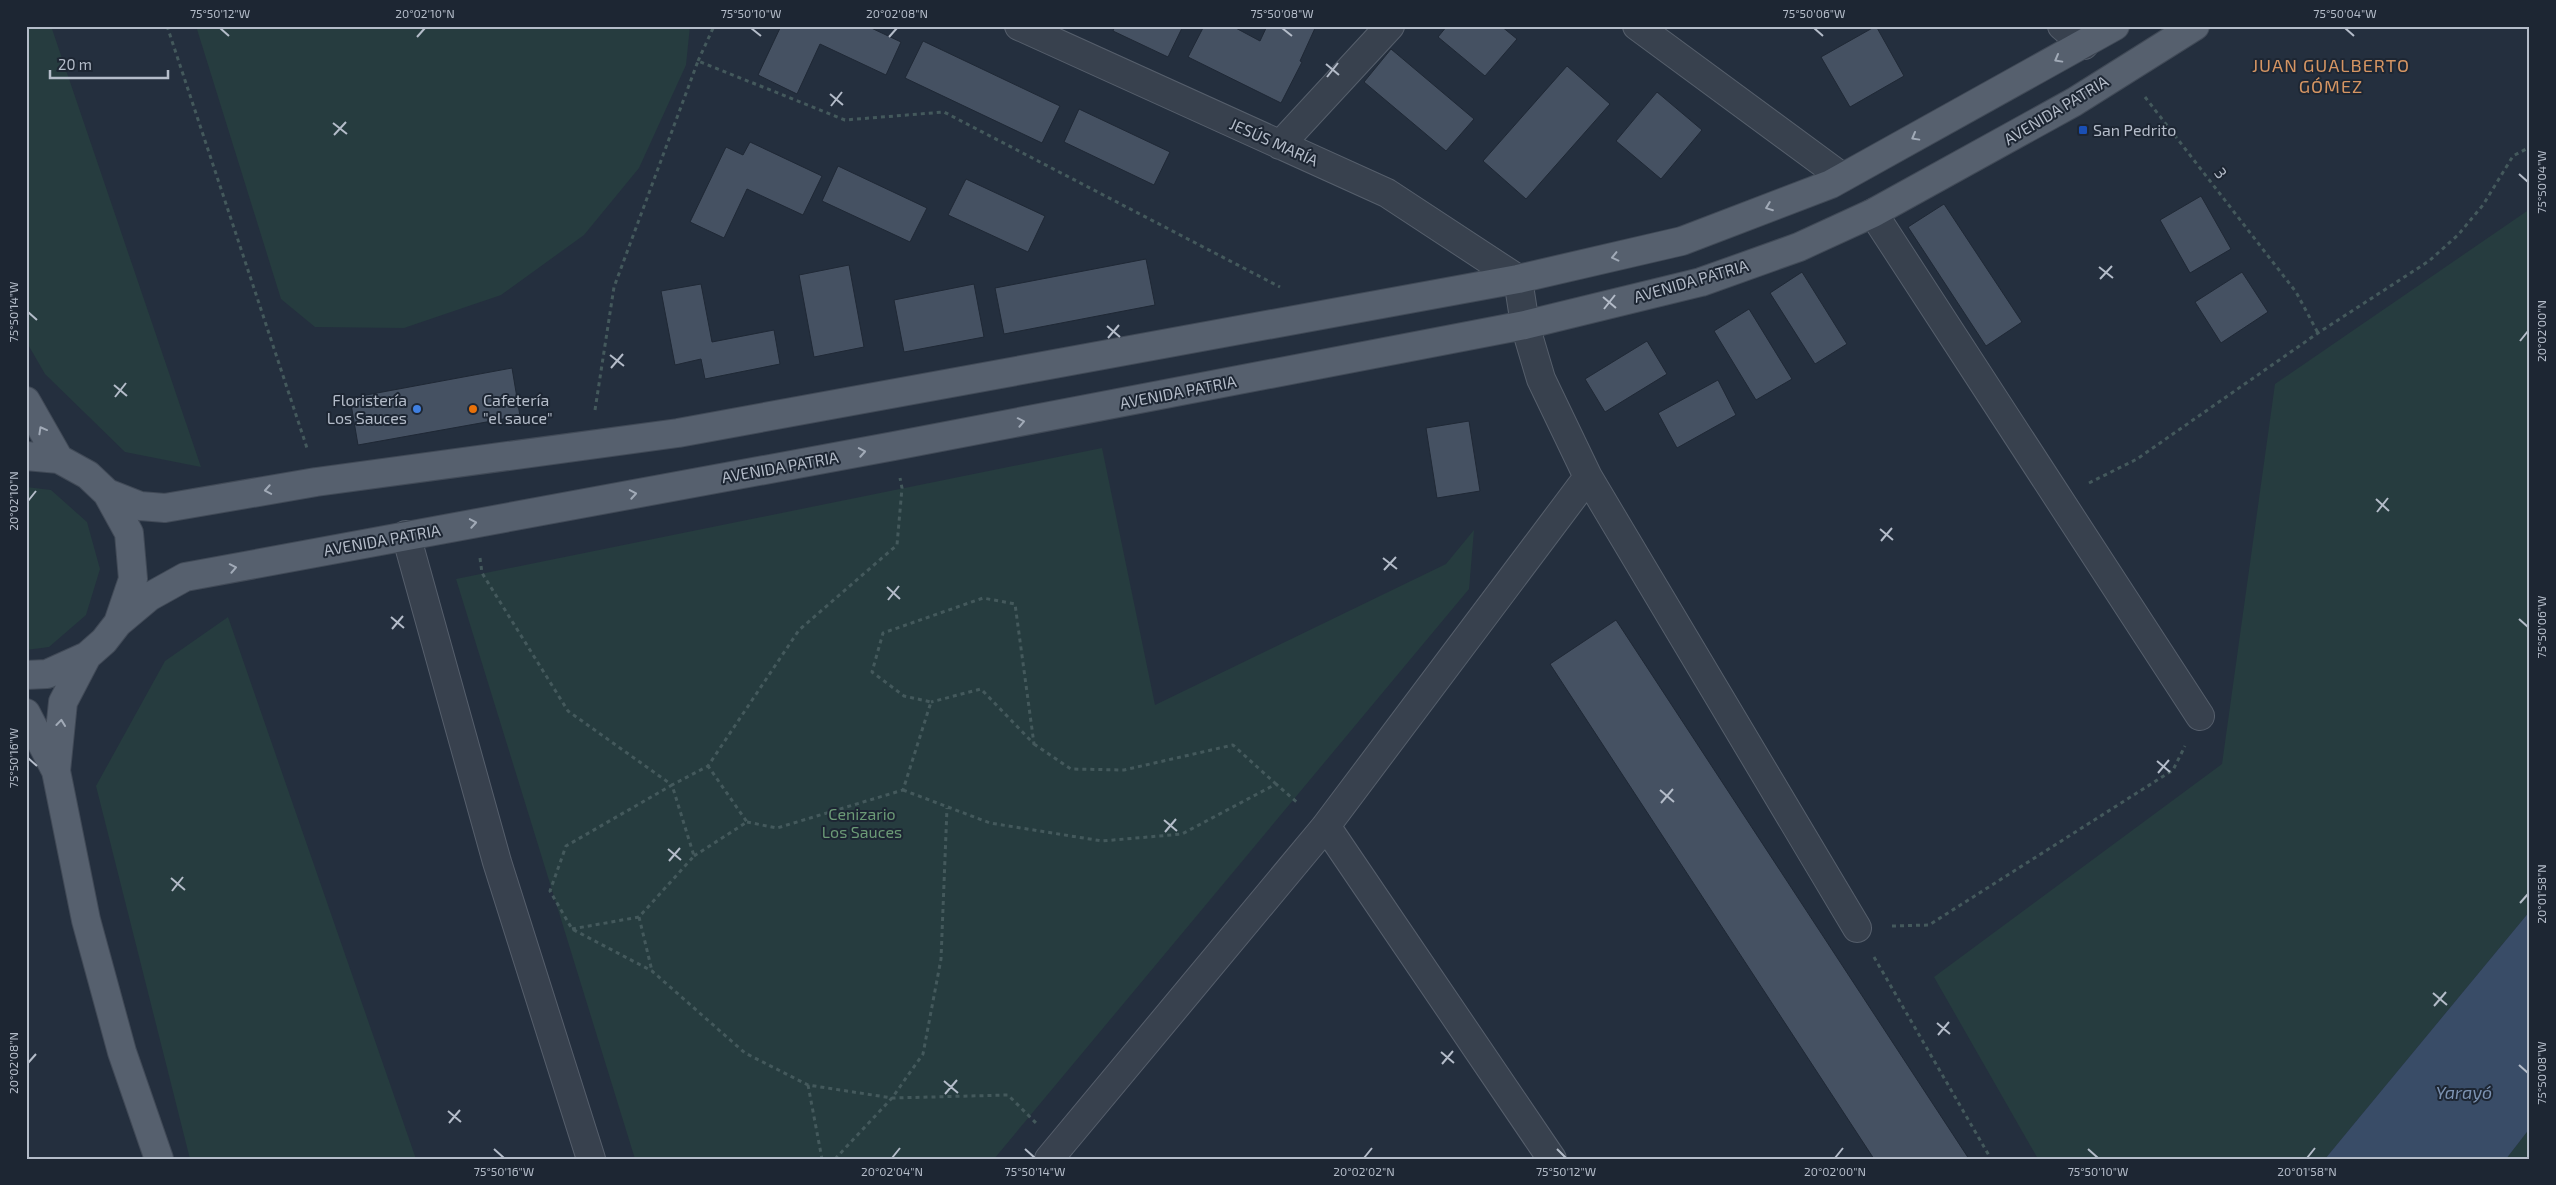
<svg xmlns="http://www.w3.org/2000/svg" width="2556" height="1185" font-family="'Exo 2',sans-serif">
  <rect width="100%" height="100%" fill="#242f3e"/>
  <!-- green -->
  <path fill="#263c3f" d="M26 26H51L201 467 125 452 45 374 26 341Z
    M196 26H690L686 65 639 168 584 235 501 295 404 328 315 327 281 299Z
    M2530 209V911L2325 1159H2038L1934 977 2222 764 2275 384Z
    M1102 448 1155 705 1446 564 1474 530 1469 589 994 1159H635L456 579Z
    M26 487 51 490 87 522 100 569 86 615 49 647 26 650Z
    M228 617 416 1159H190L96 786 165 661Z
    M2530 1128V1159H2506Z"/>
  <!-- water -->
  <path fill="#394c67" d="M2530 911V1128L2506 1159H2325Z"/>
  <!-- building -->
  <path fill="#455162" stroke="#1f2835" d="M781 26H867L901 42 886 75 820 44 797 94 758 75Z
    M1115 26H1183L1168 57 1113 31Z
    M1204 26H1232L1260 41 1267 26H1316L1300 61 1302 62 1281 103 1188 57Z
    M1447 26H1501L1517 39 1485 76 1438 37Z
    M1876 26 1904 76 1850 107 1821 57Z
    M923 41 1060 106 1042 143 905 78Z
    M1391 49 1474 119 1446 151 1364 82Z
    M1567 66 1610 104 1526 199 1483 161Z
    M1657 92 1702 130 1661 179 1616 141Z
    M1079 109 1170 152 1154 185 1064 142Z
    M750 142 822 176 803 215 747 189 724 238 690 222 726 147 743 155Z
    M838 166 927 208 910 242 822 201Z
    M966 179 1045 216 1028 252 948 215Z
    M2201 196 2231 249 2190 273 2160 220Z
    M1944 204 2022 322 1986 346 1908 227Z
    M1146 259 1155 305 1004 334 995 288Z
    M849 265 864 347 814 357 799 275Z
    M1802 272 1847 344 1815 364 1770 293Z
    M2242 272 2268 312 2221 343 2195 302Z
    M701 284 712 342 774 330 780 364 705 379 701 359 675 365 661 291Z
    M974 284 984 337 904 352 894 300Z
    M1749 309 1792 379 1756 400 1714 331Z
    M1647 341 1667 374 1605 412 1585 379Z
    M512 368 520 416 358 445 350 398Z
    M1718 380 1736 415 1677 448 1658 413Z
    M1469 421 1480 491 1437 498 1426 428Z
    M1616 620 1969 1159H1874L1550 664Z"/>
  <g fill="none" stroke-linecap="round" stroke-linejoin="round">
    <!-- minor casing -->
    <g stroke="#565f6c" stroke-width="30">
      <path id="minor" d="M1019 26 1387 193 1518 279 1525 325 1541 379 1588 477 1857 928
        M1637 26 1842 177
        M2062 26 2084 45
        M1280 145 1390 26
        M1873 213 2200 716
        M406 535 497 862 591 1159
        M1326 826 1552 1159
        M1049 1159 1326 826 1588 477"/>
    </g>
    <!-- major casing -->
    <g stroke="#414a57" stroke-width="30">
      <path id="major" d="M26 401 59 459
        M26 456 59 459 88 475 107 493 129 533 133 579 118 623 104 641 87 656 47 674 26 675
        M107 493 140 506 165 508 316 482 678 433 1518 279 1682 241 1831 184 2115 26
        M118 623 149 597 185 577 894 446 1525 325 1701 282 1799 247 1873 213 2074 102 2195 26
        M26 713 56 771 86 920 122 1052 159 1159
        M56 771 63 702 87 656"/>
    </g>
    <!-- path -->
    <path stroke="#44595c" stroke-width="3" stroke-dasharray="4 4" stroke-linecap="butt" d="M167 26 307 448
      M698 61 714 26
      M2145 97 2296 292 2318 333
      M595 410 614 287 698 61 845 120 944 112 1280 287
      M2089 483 2137 459 2318 333 2429 261 2458 235 2483 205 2513 156 2530 147
      M480 558 482 573 568 711 672 785 708 766 799 630 897 545 902 488 900 478
      M1034 744 1071 769 1124 770 1233 745 1276 784
      M903 790 990 823 1102 841 1182 834 1276 784 1299 804
      M747 822 777 828 903 790 931 702 904 696 872 672 883 633 983 598 1015 604 1034 744 981 689 931 702
      M694 856 747 822 708 766
      M639 917 652 971
      M1892 926 1929 925 2173 770 2185 746
      M572 929 639 917 694 856 672 785 566 846 550 891 572 929 652 971 745 1053 808 1085 892 1098 1008 1095 1036 1123
      M1874 957 1991 1159
      M808 1085 822 1159
      M835 1159 892 1098 923 1054 941 959 947 808"/>
    <!-- minor -->
    <use href="#minor" stroke="#38414e" stroke-width="28"/>
    <!-- major -->
    <use href="#major" stroke="#56606e" stroke-width="28"/>
  </g>
  <!-- one-way arrows -->
  <defs><path id="oneway-chevron" d="M-2-3.5L2.5 0L-2 3.5" fill="none" stroke-width="1.6" stroke-linecap="round" stroke-linejoin="round" transform="scale(1.25)"/></defs>
  <g stroke="#a1aab7">
    <use href="#oneway-chevron" transform="translate(2058 59) rotate(151)"/>
    <use href="#oneway-chevron" transform="translate(1915 137) rotate(151)"/>
    <use href="#oneway-chevron" transform="translate(1769 207) rotate(159)"/>
    <use href="#oneway-chevron" transform="translate(1615 257) rotate(167)"/>
    <use href="#oneway-chevron" transform="translate(1021 422) rotate(-11)"/>
    <use href="#oneway-chevron" transform="translate(42 430) rotate(-119)"/>
    <use href="#oneway-chevron" transform="translate(862 452) rotate(-10)"/>
    <use href="#oneway-chevron" transform="translate(268 490) rotate(170)"/>
    <use href="#oneway-chevron" transform="translate(633 494) rotate(-10)"/>
    <use href="#oneway-chevron" transform="translate(473 523) rotate(-10)"/>
    <use href="#oneway-chevron" transform="translate(233 568) rotate(-11)"/>
    <use href="#oneway-chevron" transform="translate(61 723) rotate(-84)"/>
  </g>
  <!-- ticks -->
  <path fill="none" stroke="#b4bcc9" stroke-width="2" d="M220 28 229 36M751 28 761 36M1282 28 1292 36M1814 28 1823 36M2345 28 2354 36M417 37 425 28M889 37 897 28M1326 64 1339 75M1327 77 1338 63M830 94 843 105M831 106 842 92M333 123 347 134M334 135 346 122M2519 174 2528 182M2099 267 2113 278M2100 279 2112 266M1603 297 1616 308M1604 309 1615 295M28 312 37 320M1107 326 1120 337M1108 338 1119 325M2520 341 2528 331M610 355 624 366M611 368 623 354M114 385 127 396M115 397 126 383M2376 499 2389 511M28 501 36 491M2377 512 2388 498M1880 529 1893 540M1881 541 1892 528M1383 558 1397 569M1384 570 1396 557M887 587 900 599M888 600 899 586M391 617 404 628M2519 619 2528 627M392 629 403 616M28 758 37 766M2157 761 2170 772M2158 773 2169 760M1660 790 1674 802M1661 803 1673 789M1164 820 1177 831M1165 832 1176 819M668 849 681 860M669 861 680 848M171 878 185 890M172 891 183 877M2520 903 2528 894M2433 993 2447 1005M2434 1006 2446 992M1937 1023 1950 1034M1938 1035 1949 1022M1441 1052 1454 1063M28 1063 36 1054M1442 1064 1453 1051M2519 1065 2528 1073M944 1081 958 1093M945 1094 957 1080M448 1111 461 1122M449 1123 460 1110M494 1149 504 1158M1025 1149 1035 1158M1557 1149 1566 1158M2088 1149 2098 1158M892 1158 900 1148M1364 1158 1372 1148M1835 1158 1843 1148M2307 1158 2315 1148"/>
  <!-- markers -->
  <rect fill="#1a4fb4" stroke="#1d2633" stroke-width="2" x="2078" y="125" width="10" height="10" rx="2.5"/>
  <circle fill="#3f7fe0" stroke="#1d2633" stroke-width="2" cx="417" cy="409" r="5"/>
  <circle fill="#e8710a" stroke="#1d2633" stroke-width="2" cx="473" cy="409" r="5"/>
  <g text-anchor="middle" stroke-width="4" stroke-linejoin="round" paint-order="stroke">
    <!-- street labels -->
    <g font-size="16" fill="#b4bcc9" stroke="#1d2633">
      <text transform="translate(2056 110) rotate(-31)" y="6">AVENIDA PATRIA</text>
      <text transform="translate(1274 142) rotate(24)" y="6">JESÚS MARÍA</text>
      <text transform="translate(2221 173) rotate(53)" y="6">3</text>
      <text transform="translate(1691 281) rotate(-16)" y="6">AVENIDA PATRIA</text>
      <text transform="translate(1178 392) rotate(-11)" y="6">AVENIDA PATRIA</text>
      <text transform="translate(780 467) rotate(-10)" y="6">AVENIDA PATRIA</text>
      <text transform="translate(382 540) rotate(-10)" y="6">AVENIDA PATRIA</text>
    </g>
    <!-- poi labels -->
    <g font-size="16" fill="#b4bcc9" stroke="#1d2633" text-anchor="start">
      <text x="2093" y="136">San Pedrito</text>
      <text x="407" y="406" text-anchor="end">Floristería<tspan x="407" dy="18">Los Sauces</tspan></text>
      <text x="483" y="406">Cafetería<tspan x="483" dy="18">"el sauce"</tspan></text>
    </g>
    <!-- park labels -->
    <g font-size="16" fill="#6b9a76" stroke="#1d2633">
      <text x="862" y="820">Cenizario<tspan x="862" dy="18">Los Sauces</tspan></text>
    </g>
    <!-- neighbourhood labels -->
    <g font-size="18" letter-spacing="1" fill="#d59563" stroke="#1d2633">
      <text x="2331" y="72">JUAN GUALBERTO<tspan x="2331" dy="21">GÓMEZ</tspan></text>
    </g>
    <!-- water labels -->
    <g font-size="18" font-style="italic" fill="#7c92b1" stroke="#1d2633">
      <text x="2464" y="1099">Yarayó</text>
    </g>
  </g>
  <!-- border -->
  <rect width="2556" height="1185" fill="none" stroke="#1d2633" stroke-width="55"/>
  <!-- scale -->
  <path d="M50 70v8h118v-8" fill="none" stroke="#b4bcc9" stroke-width="2.5"/>
  <text x="58" y="70" font-size="15" fill="#b4bcc9" stroke="#1d2633" stroke-width="4" paint-order="stroke">20 m</text>
  <rect x="28" y="28" width="2500" height="1130" fill="none" stroke="#b4bcc9" stroke-width="2"/>
  <g font-size="12" text-anchor="middle" fill="#b4bcc9">
    <text x="220" y="18">75°50'12"W</text>
    <text x="425" y="18">20°02'10"N</text>
    <text x="751" y="18">75°50'10"W</text>
    <text x="897" y="18">20°02'08"N</text>
    <text x="1282" y="18">75°50'08"W</text>
    <text x="1814" y="18">75°50'06"W</text>
    <text x="2345" y="18">75°50'04"W</text>
    <text transform="translate(2542 182) rotate(-90)" y="4">75°50'04"W</text>
    <text transform="translate(14 312) rotate(-90)" y="4">75°50'14"W</text>
    <text transform="translate(2542 331) rotate(-90)" y="4">20°02'00"N</text>
    <text transform="translate(14 501) rotate(-90)" y="4">20°02'10"N</text>
    <text transform="translate(2542 627) rotate(-90)" y="4">75°50'06"W</text>
    <text transform="translate(14 758) rotate(-90)" y="4">75°50'16"W</text>
    <text transform="translate(2542 894) rotate(-90)" y="4">20°01'58"N</text>
    <text transform="translate(14 1063) rotate(-90)" y="4">20°02'08"N</text>
    <text transform="translate(2542 1073) rotate(-90)" y="4">75°50'08"W</text>
    <text x="504" y="1176">75°50'16"W</text>
    <text x="892" y="1176">20°02'04"N</text>
    <text x="1035" y="1176">75°50'14"W</text>
    <text x="1364" y="1176">20°02'02"N</text>
    <text x="1566" y="1176">75°50'12"W</text>
    <text x="1835" y="1176">20°02'00"N</text>
    <text x="2098" y="1176">75°50'10"W</text>
    <text x="2307" y="1176">20°01'58"N</text>
  </g>
</svg>
